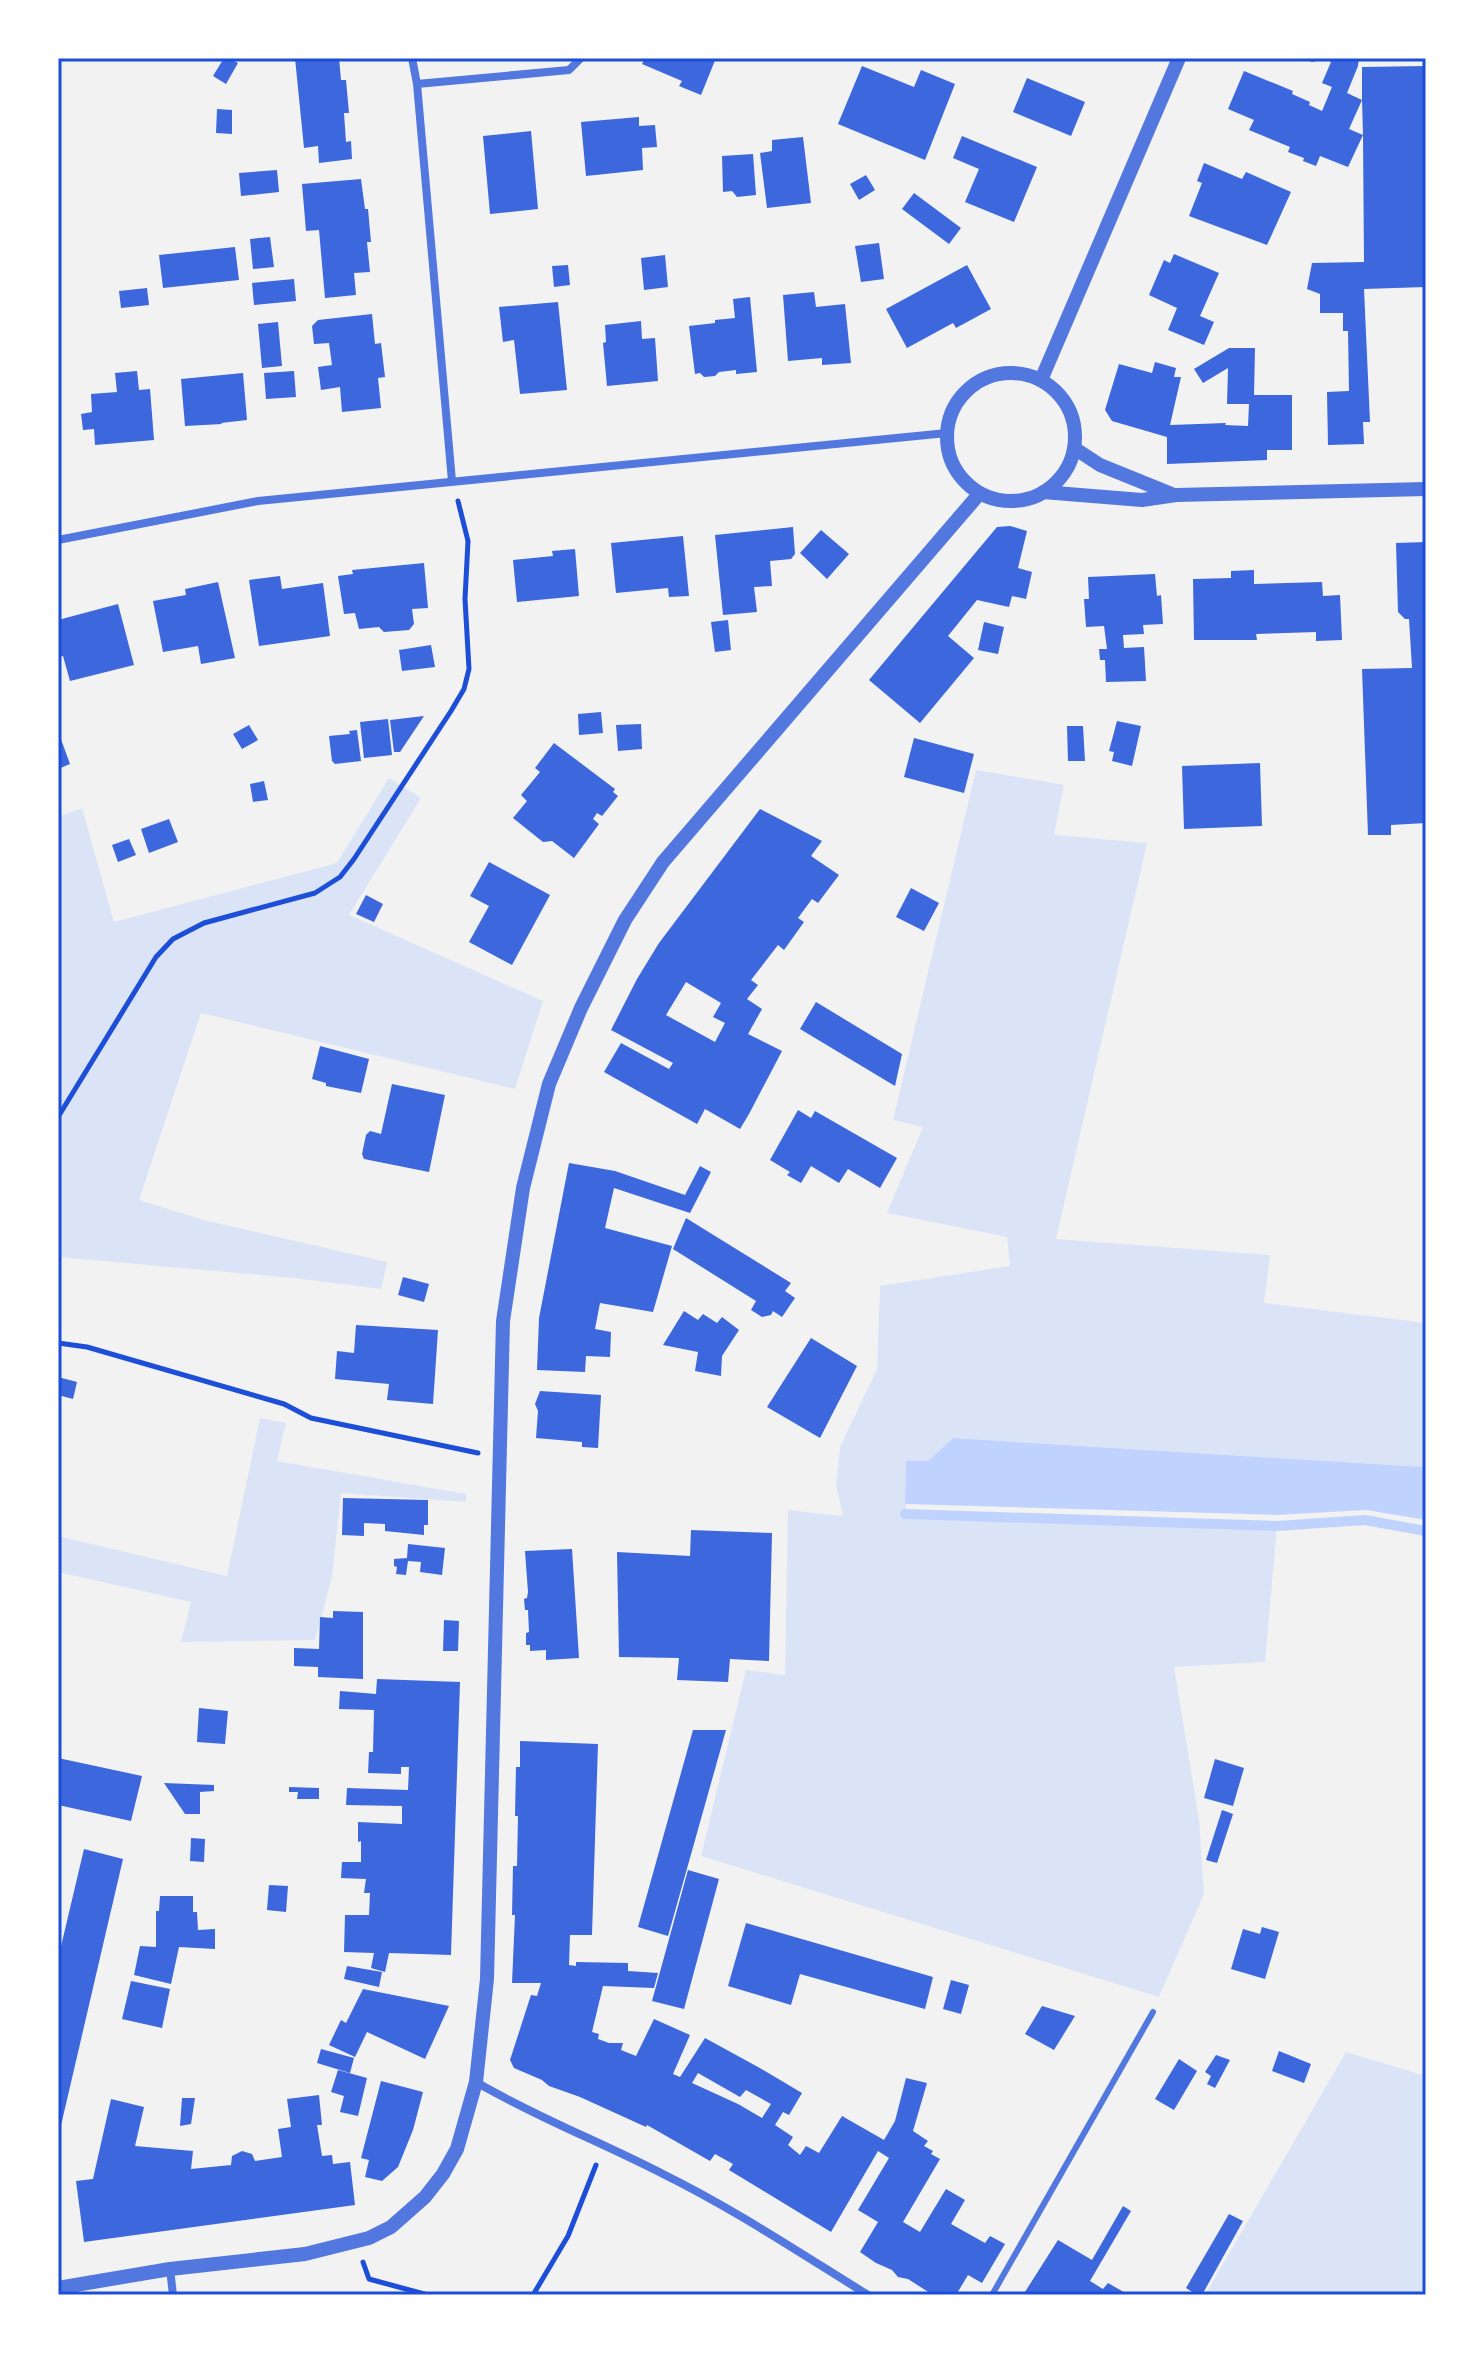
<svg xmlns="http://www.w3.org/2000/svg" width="1484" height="2353" font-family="'Times New Roman',serif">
  <rect width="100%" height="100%" fill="#f2f2f2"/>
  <!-- green -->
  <path fill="#dbe4f7" d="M976 770 1064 785 1054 835 1147 843 1056 1239 1270 1255 1264 1303 1426 1323V1474L1423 1467 953 1438 928 1461H906V1514L1277 1526 1265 1662 1174 1667 1199 1819 1204 1894 1159 1997 701 1856 746 1670 785 1675 788 1510 843 1516 836 1485 840 1447 877 1369 880 1286 1010 1266 1007 1237 887 1213 923 1127 893 1120Z
    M389 778 421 798 349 915 543 1001 515 1089 201 1013 139 1200 204 1220 387 1262 381 1289 294 1278 58 1257V817L82 808 114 922 337 863Z
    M260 1418 286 1423 277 1461 466 1494V1502L341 1493 332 1577 315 1640 181 1642 191 1602 58 1572V1536L227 1576Z
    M1346 2052 1426 2076V2295H1205Z"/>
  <!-- water -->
  <path fill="#bfd3fe" d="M953 1438 1423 1467 1426 1474V1520L1366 1510 1277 1515 905 1504 906 1461H928Z"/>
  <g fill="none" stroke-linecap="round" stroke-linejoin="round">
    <!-- stream -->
    <path stroke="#bfd3fe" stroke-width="10" d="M905 1514 1277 1526 1365 1520 1426 1531"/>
  </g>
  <!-- building -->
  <path fill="#3d67dc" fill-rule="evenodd" d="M224 58H229L238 63 226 84 213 76Z
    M295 58H339L341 80H346L349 113H344L346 142 351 141 352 159 319 163 318 146 304 148Z
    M645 58H716L701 95 679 86 682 81 642 64Z
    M1303 58H1359L1358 66 1347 93 1362 100V67L1426 66V287L1364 289 1370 422H1363L1364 444 1328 445 1327 392 1349 391 1348 331H1343V313H1320V294L1307 289 1312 263 1364 262 1363 135 1348 167 1320 156 1316 166 1303 161 1304 158 1288 152 1290 147 1249 130 1254 120 1228 109 1244 71 1293 91 1292 94 1310 102 1309 105 1322 111 1332 87 1322 83 1331 62 1325 59 1312 62ZM1362 100 1363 135 1349 129Z
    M862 66 914 87 921 70 955 84 925 160 838 124Z
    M1027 78 1085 102 1071 136 1013 112Z
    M217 109 232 110V134L216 133Z
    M639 117V126L655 125 657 147 642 148 643 170 586 176 581 122Z
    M531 131 538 209 490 214 483 136Z
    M962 136 1037 167 1014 222 965 202 979 169 953 158Z
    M803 137 811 203 767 208 760 153 772 151V140Z
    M753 154 756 195 737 197 732 191 723 192 722 156Z
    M1204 163 1242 179 1246 172 1291 192 1267 245 1189 216 1202 183 1197 181Z
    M277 170 279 192 241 196 239 173Z
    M866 175 875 190 859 200 850 184Z
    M361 179 365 209H368L371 242H367L370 272 354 273 356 295 325 298 319 230 306 231 302 184Z
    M914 193 961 228 949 244 902 209Z
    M270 237 274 267 253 269 250 239Z
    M879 243 884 279 861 282 855 246Z
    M235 247 239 280 163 288 159 255Z
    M1174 254 1219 273 1200 316 1214 322 1204 345 1168 330 1177 308 1149 295 1164 260 1170 263Z
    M665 255 668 287 644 290 641 258Z
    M568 265 570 285 554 287 552 266Z
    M967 265 991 309 956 328 953 323 907 348 886 309Z
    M294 279 296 301 254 305 252 283Z
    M147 288 149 305 121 308 119 291Z
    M814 292 816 307 845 304 851 363 822 365V358L788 361 783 295Z
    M750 297 757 372 736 374V370L719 372 715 376 704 377 700 373 695 374 689 326 715 323V320L735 318 733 299Z
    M558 302 567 390 520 394 514 340 503 342 499 307Z
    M372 314 375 344 381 343 385 377 378 378 381 408 342 412 340 387 321 390 318 367 332 365 329 343 314 344 312 326 318 320Z
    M641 321 642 339 655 338 658 381 607 386 603 343 606 342 605 325Z
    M278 322 282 366 262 368 258 324Z
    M1229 348H1255L1254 395H1292V450H1267V460L1167 464V437L1112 421 1105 410 1119 364 1152 373 1155 362 1176 368 1174 377H1181L1170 425 1226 423 1225 425 1248 426 1249 404H1227L1228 368 1203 383 1194 369Z
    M137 371 139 390 150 389 154 440 95 445 94 429 83 430 81 414 92 412 91 394 117 392 115 373Z
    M294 371 296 397 266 399 264 373Z
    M243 373 247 420 221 423 222 424 185 426 181 379Z
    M1010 526 1027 531 1018 568 1032 572 1026 599 1012 596 1009 607 977 600 948 636 974 658 920 723 869 680 997 527Z
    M793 527 795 554 791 559 770 561 772 586 754 587 757 612 723 615 715 535Z
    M821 530 849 554 827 579 800 553Z
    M683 536 689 596 669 597 668 588 616 593 611 543Z
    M1426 542V823L1391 825V835H1368L1362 669 1412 668 1409 619H1405L1398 612 1396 543Z
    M575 549 579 596 517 602 513 560 553 556 552 551Z
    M424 563 428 608 412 609 414 624 409 630 384 632 379 627 359 629 355 613 344 614 338 576 353 574 352 570Z
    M1254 570V584L1322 582 1323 596 1340 595 1342 640 1316 641V632L1256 634 1257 640H1194L1193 579 1231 578V571Z
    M1155 574 1157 596 1161 595 1163 624 1143 625 1144 634 1123 635 1124 648 1144 647 1146 681 1106 682 1105 660H1100L1099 649H1107L1104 626 1086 627 1084 599H1089L1088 577Z
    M280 576 282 589 323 583 330 636 259 646 249 580Z
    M218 582 235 658 201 664 198 646 163 652 153 601 186 595 185 589Z
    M118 604 134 665 70 681 63 656 58 657V620Z
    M728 620 731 650 715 652 711 622Z
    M984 622 1004 627 998 654 978 650Z
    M431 645 435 667 402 671 399 650Z
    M601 712 603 733 579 735 578 714Z
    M424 716 400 752H394L390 720Z
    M388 719 392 755 364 758 360 722Z
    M1117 721 1141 726 1132 766 1112 761 1114 752 1109 751Z
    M641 724 642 749 618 751 616 725Z
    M249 725 258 740 242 749 233 734Z
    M1067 726H1083L1085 761H1068Z
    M357 730 361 761 335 764 332 761 329 736 350 734 349 731Z
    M58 731 70 764 58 769Z
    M914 738 974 754 964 793 904 777Z
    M554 743 615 789 613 792 618 796 602 816 597 813 593 819 599 824 574 858 552 841 543 842 513 818 527 801 521 795 540 772 535 768Z
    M1260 763 1262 826 1184 829 1182 766Z
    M264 781 268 800 253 802 250 784Z
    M760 809 822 841 811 856 839 875 818 903 812 899 798 918 804 922 784 950 778 945 751 980 758 985 747 999 762 1009 748 1034 782 1051 749 1114 740 1129 705 1109 697 1124 604 1072 621 1043 669 1069 673 1063 611 1030 637 979 659 943ZM686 982 721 1003 713 1017 725 1023 715 1042 666 1015Z
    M169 819 178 842 149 853 141 829Z
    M129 839 136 855 118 862 112 845Z
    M489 862 550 895 512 965 469 942 489 906 470 896Z
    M911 888 939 903 924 931 896 917Z
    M366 895 383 904 374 922 356 914Z
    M816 1002 902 1054 895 1086 800 1029Z
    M320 1046 369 1059 361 1093 326 1086V1083L312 1079Z
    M392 1084 445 1095 429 1172 364 1159 362 1154 366 1135 370 1131 381 1134Z
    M798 1110 811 1118 815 1111 897 1158 880 1188 848 1169 839 1183 811 1166 801 1183 787 1175 790 1172 770 1160Z
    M569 1163 615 1171 685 1195 700 1166 711 1172 690 1213 614 1188 605 1228 672 1246 653 1312 600 1303 595 1329 611 1332 610 1357 586 1356 585 1372 537 1370 539 1318Z
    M686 1218 791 1283 785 1291 795 1298 782 1317 773 1311 771 1315 762 1317 751 1310 756 1301 673 1249Z
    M403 1277 429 1284 424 1302 398 1295Z
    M684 1311 698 1320 703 1314 717 1323 722 1317 739 1330 722 1356 721 1376 695 1371 698 1352 663 1345Z
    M356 1325 438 1330 433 1404 387 1400 389 1384 335 1379 337 1351 354 1353Z
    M811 1338 857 1366 820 1438 767 1407Z
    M58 1377 77 1382 73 1399 58 1395Z
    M540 1391 601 1395 598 1448 582 1447V1442L536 1438 538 1411 535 1404Z
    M343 1498 428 1500V1525H424V1535L385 1531V1524L364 1523V1536L342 1535Z
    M691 1530 772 1533 769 1661 730 1659 728 1682 677 1680 679 1658 619 1657 617 1552 690 1556Z
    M408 1544 445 1548 442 1575 420 1572 421 1562 408 1561 406 1575 396 1574 397 1567 394 1566V1559L407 1558Z
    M572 1549 579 1658 546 1660V1650L530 1651V1645H526V1633L529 1632 528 1610H525L524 1599 527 1598 528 1592 525 1551Z
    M333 1611 363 1612V1679L318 1677V1667L294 1666V1648L319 1649 320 1617 333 1618Z
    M444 1620 459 1621 458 1651H443Z
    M377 1679 460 1682 451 1955 389 1953 385 1972 371 1968 374 1953 344 1952 345 1915H369L370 1893H364L366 1879 341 1878 342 1862H361V1841L358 1842V1822L402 1824V1806L346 1805 347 1788 408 1790 409 1767H401V1774L368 1773 369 1752H373L374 1710 339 1709 340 1691 376 1694Z
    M199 1708 228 1711 225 1744 197 1742Z
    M693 1730H726L668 1936 638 1927Z
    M520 1741 598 1744 592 1935H570L569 1965 576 1966V1962L628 1963V1971L658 1973 654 1988 603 1986 592 2032 599 2034 598 2039 609 2043H623L621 2050 636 2056 654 2019 690 2035 673 2074 680 2077 705 2038 758 2067 802 2093 789 2115 783 2112 775 2125 793 2137 788 2145 800 2155 806 2146 819 2153 842 2116 884 2140 895 2121 906 2078 927 2083 913 2131 928 2141 924 2146 933 2151 931 2154 940 2159 903 2222 920 2232 946 2189 965 2200 951 2224 985 2243 990 2236 1005 2244 982 2283 968 2275 956 2295H933L908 2279 898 2277 892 2270 876 2263 860 2252 878 2222 858 2210 889 2158 878 2151 831 2232 729 2170 733 2164 715 2154 710 2161 647 2125 646 2127 580 2097 549 2086 542 2080 514 2068 510 2060 520 2029 531 1995 537 1996 541 1983H512L515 1915H512L513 1866H517L518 1816H515L516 1767H520ZM698 2073 740 2097 746 2090 771 2104 762 2118 738 2104 692 2083Z
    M58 1758 142 1776 131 1821 58 1805Z
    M1215 1759 1244 1768 1233 1806 1204 1798Z
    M164 1783 214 1785V1791L200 1792V1814H185Z
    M289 1787 319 1788V1799H297L298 1792H289Z
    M1222 1810 1233 1814 1217 1863 1206 1860Z
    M191 1838 205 1839 204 1862 190 1861Z
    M84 1849 123 1859 59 2134 58 1959Z
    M688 1870 719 1879 684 2009 652 2001Z
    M269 1885 288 1886 286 1912 267 1910Z
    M160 1896H193V1912H197L198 1930 215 1929V1949L179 1947 171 1984 134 1975 140 1946 156 1947V1911H159Z
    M746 1923 933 1977 925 2009 800 1974 791 2005 728 1986Z
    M1262 1927 1279 1932 1265 1979 1231 1969 1243 1929 1260 1934Z
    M347 1966 382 1972 379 1987 344 1979Z
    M951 1980 969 1985 961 2014 943 2009Z
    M131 1981 170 1989 162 2028 122 2019Z
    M363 1989 449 2006 425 2059 367 2032 355 2057 329 2045 341 2020 346 2023Z
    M1042 2006 1075 2016 1054 2050 1025 2034Z
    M321 2049 354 2058 350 2073 317 2063Z
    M1279 2051 1311 2064 1304 2083 1272 2071Z
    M1216 2055 1230 2060 1215 2088 1207 2084 1211 2076 1205 2072Z
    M1179 2059 1197 2071 1174 2110 1155 2099Z
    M338 2070 367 2078 358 2116 340 2112 344 2096 331 2092Z
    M381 2081 423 2092 413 2130 398 2167 382 2181 365 2177 369 2160 361 2158Z
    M319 2095 322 2125H317L322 2156 332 2155 333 2164 350 2162 355 2205 84 2242 76 2181 93 2179 111 2099 144 2107 135 2146 193 2151 191 2169 231 2165 232 2156 242 2151 252 2154 255 2161 282 2157 278 2129 291 2127 287 2099Z
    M182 2098H195L191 2124 180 2126Z
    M1123 2206 1131 2211 1090 2281 1103 2289 1108 2283 1129 2295H1023L1058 2240 1092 2260Z
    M1229 2214 1243 2221 1202 2295H1197L1186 2288Z"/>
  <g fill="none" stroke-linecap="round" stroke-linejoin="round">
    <!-- path -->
    <path stroke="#1d4ed8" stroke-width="5" d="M58 1117 156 957 173 939 204 923 315 893 340 877 354 859 451 711 464 689 469 669 465 599 468 541 458 501
      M58 1343 87 1347 284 1404 311 1418 478 1453
      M363 2262 369 2279 428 2295
      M533 2295 568 2236 596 2165"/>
    <!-- service -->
    <path stroke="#5277de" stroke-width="6" d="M992 2295 1153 2012"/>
    <!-- minor -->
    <path stroke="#5277de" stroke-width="8" d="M412 58 417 84 452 481
      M417 84 569 70 581 58
      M58 540 258 501 947 433
      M476 2082C536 2117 601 2142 663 2174 734 2209 800 2253 868 2295
      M170 2269 173 2295"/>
    <!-- tertiary -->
    <path stroke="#5277de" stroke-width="14" d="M947 437a64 64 0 1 1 128 0a64 64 0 1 1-128 0Z
      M1041 380 1179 58
      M1074 448 1100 465 1174 495
      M1043 492 1142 500 1176 495 1426 489
      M58 2288 170 2269 305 2254 369 2238 391 2227 425 2197 443 2174 457 2149 476 2082 487 1979 503 1321 523 1188 549 1084 581 1008 625 920 663 862 980 493"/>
  </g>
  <!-- border -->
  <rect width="1484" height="2353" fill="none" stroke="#ffffff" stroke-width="120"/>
  <rect x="60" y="60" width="1364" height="2233" fill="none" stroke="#1d4ed8" stroke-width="3"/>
</svg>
